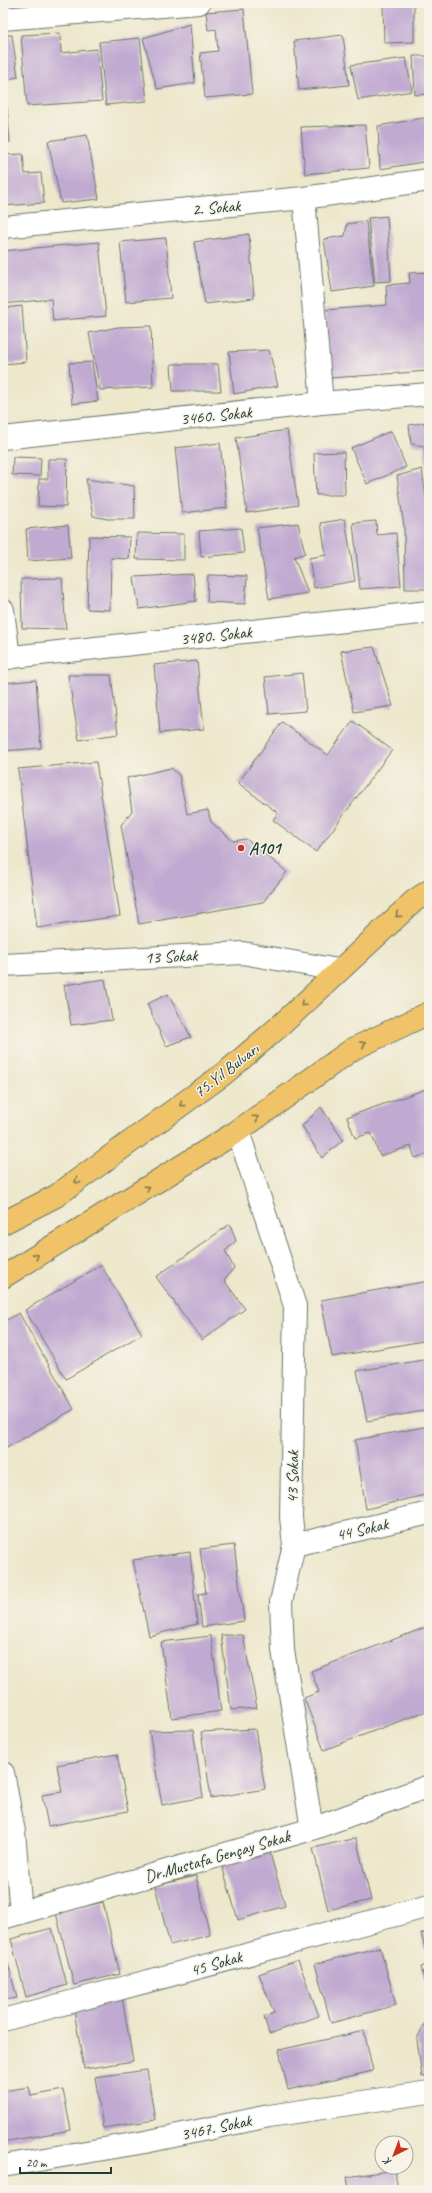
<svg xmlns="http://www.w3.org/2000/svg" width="432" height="2193" font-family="Caveat,sans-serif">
  <rect width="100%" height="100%" fill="#f7f3e8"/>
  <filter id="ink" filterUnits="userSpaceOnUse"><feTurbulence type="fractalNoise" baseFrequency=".025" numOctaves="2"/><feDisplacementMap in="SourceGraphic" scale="8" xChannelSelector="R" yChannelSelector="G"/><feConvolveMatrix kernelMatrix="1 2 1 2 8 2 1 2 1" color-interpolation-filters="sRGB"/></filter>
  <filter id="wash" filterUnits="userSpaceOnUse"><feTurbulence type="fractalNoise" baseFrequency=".012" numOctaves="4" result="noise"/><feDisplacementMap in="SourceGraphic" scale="16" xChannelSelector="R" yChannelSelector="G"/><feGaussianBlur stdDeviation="0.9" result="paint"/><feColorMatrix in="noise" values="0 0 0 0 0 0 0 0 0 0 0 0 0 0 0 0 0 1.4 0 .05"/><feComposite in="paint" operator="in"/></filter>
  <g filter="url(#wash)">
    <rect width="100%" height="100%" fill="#ede7cc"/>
    <g id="blocks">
      <!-- building -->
      <path fill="#c1aad1" d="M383 3H414V42L384 43Z
        M244 9 252 94 205 98 200 53 218 51 216 29 208 30 206 12Z
        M190 24 195 83 157 89 143 38Z
        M60 33 61 53 97 49 102 101 27 106 21 35Z
        M3 35H12L18 77 3 80Z
        M343 35 349 85 299 90 294 41Z
        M140 38 147 101 106 105 99 42Z
        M413 56H429V94L415 95Z
        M406 58 412 91 358 100 351 65Z
        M3 107H7L10 142H3Z
        M429 117V161L380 169 378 126Z
        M365 125 369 168 305 174 301 127Z
        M87 135 99 199 61 203 48 141Z
        M23 154 25 174 41 173 44 203 3 206V155Z
        M387 216 391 281 375 282 368 218Z
        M366 221 374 286 332 292 324 239 345 236 347 224Z
        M249 234 254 298 205 304 194 242Z
        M166 238 171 298 126 302 120 242Z
        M99 242 106 316 53 321 51 299 3 304V251Z
        M429 272V371L330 378 325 310 387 305 386 285 410 283 409 273Z
        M22 306 26 362 3 364V308Z
        M151 326 153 387 100 390 89 333 118 327Z
        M269 350 278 386 234 394 229 352Z
        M92 362 98 401 72 404 69 363Z
        M171 364H218L221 391H173Z
        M429 422V471L427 472 424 446 411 444 409 425Z
        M287 430 298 505 247 513 236 438Z
        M391 431 406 467 367 484 351 448Z
        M220 443 227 508 182 513 175 448Z
        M344 452 345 495H316L314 453Z
        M13 457 41 458 40 476 12 475Z
        M48 459H67L66 507 38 506 39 479H48Z
        M422 469 429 521V589H405L404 527 397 476Z
        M86 479 134 486 135 519H107L93 516Z
        M345 519 355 581 314 588 309 558 326 555 321 523Z
        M376 521 377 535 396 533 401 586 360 589 353 523Z
        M298 523 305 553 294 557 308 593 269 599 257 528Z
        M68 525 71 558 28 561 26 529Z
        M241 528 244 553 201 557 199 531Z
        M137 533 184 534V560L136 559Z
        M89 536 130 537 129 559 111 558 110 610 87 609Z
        M193 574 196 601 139 609 134 577Z
        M208 575 247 576 245 604 207 602Z
        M62 578 66 629 22 628 21 579Z
        M374 647 393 706 354 712 341 651Z
        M197 661 204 729 160 733 154 665Z
        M302 673 306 711 269 714 265 677Z
        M68 675H111L118 734 79 740Z
        M36 680 41 748 3 751V683Z
        M353 721 392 750 316 852 273 820 278 813 238 783 282 722 328 755Z
        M96 762 120 916 37 928 18 769Z
        M171 768 179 775 187 814 208 810 211 822 233 841 246 839 287 872 263 902 139 924 121 825 132 811 127 778Z
        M105 979 112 1020 71 1025 64 985Z
        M168 994 191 1037 166 1046 147 1004Z
        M429 1088V1153L415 1158 411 1146 380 1156 371 1133 355 1138 347 1117Z
        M321 1107 343 1140 322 1158 302 1126Z
        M230 1224 236 1241 225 1251 234 1268 224 1280 245 1309 202 1340 156 1277Z
        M101 1265 142 1334 66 1379 25 1310Z
        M429 1281V1340L332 1357 321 1300Z
        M19 1313 74 1409 3 1450V1322Z
        M429 1359V1410L367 1421 357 1371Z
        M429 1426V1494L366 1509 355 1440Z
        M234 1545 244 1621 202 1627 198 1594 206 1593 200 1549Z
        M190 1552 197 1624 149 1636 133 1560Z
        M429 1626V1710L324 1750 304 1698 319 1692 311 1671Z
        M221 1635H243L257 1708 231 1710Z
        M211 1636 221 1711 172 1718 161 1642Z
        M255 1729 265 1789 211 1798 201 1732Z
        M193 1730 203 1797 162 1805 149 1731Z
        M117 1754 128 1811 48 1826 42 1795 62 1792 57 1765Z
        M356 1838 371 1900 328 1910 313 1848Z
        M268 1846 285 1906 238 1920 220 1859Z
        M196 1876 210 1935 170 1945 155 1886Z
        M103 1902 120 1974 74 1985 56 1913Z
        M52 1928 67 1985 26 1997 11 1939Z
        M429 1932V1963L421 1934Z
        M3 1944 17 1998 3 2000Z
        M380 1947 396 2005 331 2023 315 1964Z
        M298 1960 319 2016 269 2034 264 2017 274 2013 259 1974Z
        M429 1964V1995L421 1967Z
        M122 1997 133 2061 84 2069 73 2005Z
        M424 2024H429V2076L422 2077 417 2039Z
        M364 2031 373 2071 288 2090 279 2050Z
        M147 2070 155 2120 103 2128 95 2077Z
        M29 2087 31 2096 63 2090 71 2130 3 2142V2091Z
        M395 2170 398 2190H349L347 2177Z"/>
    </g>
  </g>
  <g filter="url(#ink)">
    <use href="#blocks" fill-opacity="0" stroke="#677869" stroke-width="1"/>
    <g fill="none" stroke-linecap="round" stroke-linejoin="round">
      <!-- minor casing -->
      <g stroke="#677869" stroke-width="24">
        <path id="minor" d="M3 19 199 3
          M304 198 322 403
          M3 227 304 198 429 180
          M3 438 322 403 429 394
          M3 610 9 658
          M3 658 429 612
          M3 965 243 953 338 970
          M238 1131 295 1306 291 1517 294 1545 281 1602 283 1650 312 1829
          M294 1545 429 1513
          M3 1773 14 1832 21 1913
          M3 1918 312 1829 429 1786
          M3 2020 429 1906
          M3 2166 145 2142 269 2116 429 2092"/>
      </g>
      <!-- major casing -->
      <g stroke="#677869" stroke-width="24">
        <path id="major" d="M3 1223 56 1196 225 1073 281 1025 414 901 429 891
          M3 1277 238 1131 353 1049 429 1013"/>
      </g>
      <!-- minor -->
      <use href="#minor" stroke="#fff" stroke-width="22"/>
      <!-- major -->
      <use href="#major" stroke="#f0c369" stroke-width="22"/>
    </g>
    <!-- one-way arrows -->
    <defs><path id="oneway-chevron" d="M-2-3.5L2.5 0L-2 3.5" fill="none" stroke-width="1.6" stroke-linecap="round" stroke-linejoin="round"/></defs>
    <g stroke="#7d794c">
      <use href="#oneway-chevron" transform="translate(398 915) rotate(138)"/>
      <use href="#oneway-chevron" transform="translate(303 1004) rotate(136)"/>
      <use href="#oneway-chevron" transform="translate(363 1044) rotate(-26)"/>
      <use href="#oneway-chevron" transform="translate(182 1104) rotate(144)"/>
      <use href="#oneway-chevron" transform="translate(256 1118) rotate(-36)"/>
      <use href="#oneway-chevron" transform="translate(77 1181) rotate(144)"/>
      <use href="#oneway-chevron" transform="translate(147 1188) rotate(-32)"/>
      <use href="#oneway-chevron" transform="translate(36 1256) rotate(-32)"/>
    </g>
  </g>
  <!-- markers -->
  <circle fill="#c8321e" stroke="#f7f3e8" stroke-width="1.5" cx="241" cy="848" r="4"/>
  <g text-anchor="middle" stroke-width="3" stroke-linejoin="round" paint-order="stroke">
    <!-- street labels -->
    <g font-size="17" fill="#1f3d34" stroke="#f7f3e8">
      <text transform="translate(216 207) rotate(-5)" y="6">2. Sokak</text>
      <text transform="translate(216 415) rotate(-6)" y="6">3460. Sokak</text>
      <text transform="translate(216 635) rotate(-6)" y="6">3480. Sokak</text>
      <text transform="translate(171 956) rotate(-3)" y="6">13 Sokak</text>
      <text transform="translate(226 1070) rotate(-38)" y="6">75.Yıl Bulvarı</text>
      <text transform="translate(292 1477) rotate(-89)" y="6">43 Sokak</text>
      <text transform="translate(362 1529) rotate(-13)" y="6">44 Sokak</text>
      <text transform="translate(217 1856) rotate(-16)" y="6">Dr.Mustafa Gençay Sokak</text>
      <text transform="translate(216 1963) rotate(-16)" y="6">45 Sokak</text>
      <text transform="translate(216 2127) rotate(-12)" y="6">3467. Sokak</text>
    </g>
    <!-- poi labels -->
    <g font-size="17" font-weight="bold" fill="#1f3d34" stroke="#f7f3e8" text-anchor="start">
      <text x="249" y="854">A101</text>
    </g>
  </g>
  <!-- margin -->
  <rect width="432" height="2193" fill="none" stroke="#f7f3e8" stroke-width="16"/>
  <!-- north arrow -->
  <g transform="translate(394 2155) rotate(222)"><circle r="19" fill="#f7f3e8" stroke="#a1aaa0"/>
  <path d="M0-3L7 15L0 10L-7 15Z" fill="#c8321e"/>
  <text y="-6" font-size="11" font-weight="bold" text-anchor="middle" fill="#1f3d34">K</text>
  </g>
  <!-- scale -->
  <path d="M20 2167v6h91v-6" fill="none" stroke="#1f3d34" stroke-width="2"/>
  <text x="26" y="2167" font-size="12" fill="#1f3d34" stroke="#f7f3e8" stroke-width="3" paint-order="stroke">20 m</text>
</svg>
